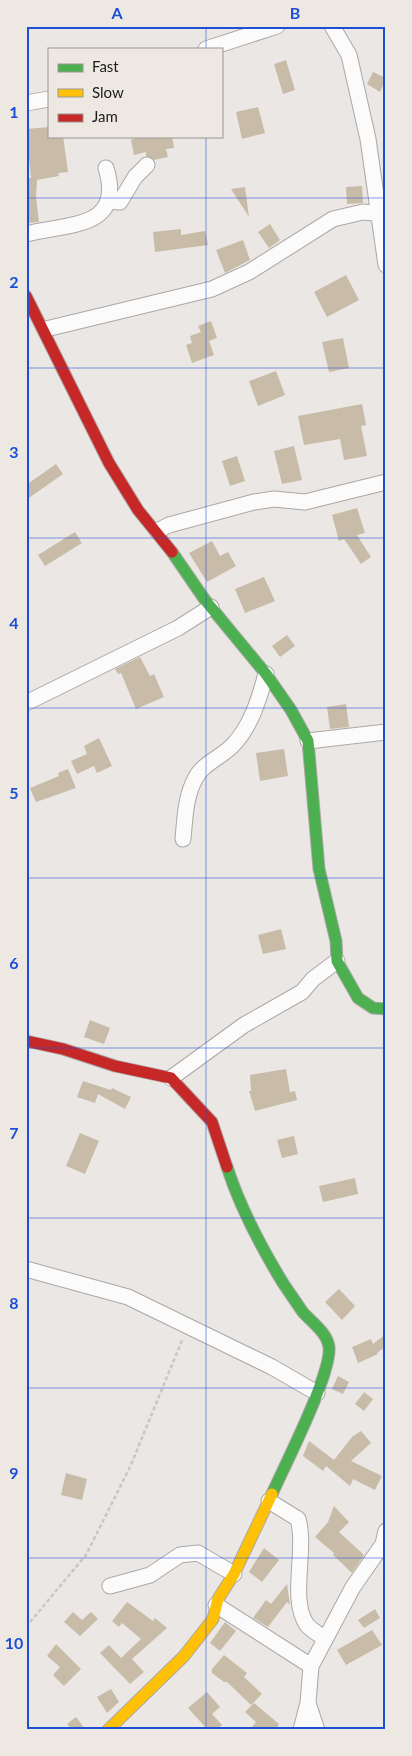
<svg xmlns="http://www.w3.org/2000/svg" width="412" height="1756" font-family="Lato,sans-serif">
  <rect width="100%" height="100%" fill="#eae7e4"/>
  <!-- building -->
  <path fill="#c8bca8" d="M286 60 295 90 283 94 274 64Z
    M373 72 386 78 380 92 367 84Z
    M258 107 265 133 242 139 236 112Z
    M49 127V136H63L68 172 58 173 59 176 37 180 36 197 39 222 26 223V178H31L26 129Z
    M141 136H172L174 148 166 149 168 157 154 160 146 156V152L134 155 131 140Z
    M362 186 363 203 347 204 346 187Z
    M245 187 249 217 231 189Z
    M270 224 280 240 269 248 258 232Z
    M181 229V235L205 231 208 245 155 252 153 232Z
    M243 240 250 260 225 273 216 250Z
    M346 275 359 300 327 317 314 292Z
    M211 321 217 338 209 341 214 355 192 363 186 345 192 343 190 336 201 332 198 326Z
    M343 338 349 368 329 372 322 342Z
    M276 371 285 395 258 406 249 381Z
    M362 404 366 425 361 426 367 456 344 460 340 439 304 445 298 416Z
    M294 446 302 480 282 484 274 451Z
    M237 456 245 481 230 486 222 461Z
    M56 464 63 474 26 500V485Z
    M357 508 365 533 357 535 371 557 361 564 344 539 339 541 332 515Z
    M75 532 82 543 45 566 38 555Z
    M212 541 220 556 228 552 236 566 207 582 189 553Z
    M264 577 275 601 245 613 235 589Z
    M287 635 295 646 280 657 272 646Z
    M140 657 150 676 154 674 164 697 136 709 121 673 118 674 115 669Z
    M346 704 349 727 330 729 327 707Z
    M99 738 112 766 97 773 94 766 77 774 71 761 87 754 84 746Z
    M284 749 288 776 260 781 256 753Z
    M68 769 76 788 36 802 30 788 59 776 58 773Z
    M281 929 286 949 263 954 258 935Z
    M90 1020 110 1028 104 1044 84 1037Z
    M286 1069 290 1092 295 1091 297 1100 255 1111 249 1091H251L250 1075Z
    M83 1081 111 1090 112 1088 131 1097 125 1109 98 1094 95 1103 77 1097Z
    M80 1133 99 1141 85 1174 66 1166Z
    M294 1136 298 1154 282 1158 277 1140Z
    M355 1178 358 1194 323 1202 319 1186Z
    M339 1289 355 1306 342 1320 325 1302Z
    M386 1334V1346L377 1353 378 1354 358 1363 352 1347 371 1339 373 1344Z
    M338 1376 349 1382 343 1394 332 1389Z
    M364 1392 373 1399 364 1411 355 1404Z
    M361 1431 371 1443 351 1461 382 1476 375 1490 353 1479 350 1486 326 1466 323 1471 303 1456 309 1441 334 1460 352 1437Z
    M66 1473 87 1479 82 1500 61 1495Z
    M334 1506 349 1522 339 1532 364 1555 352 1573 333 1555 334 1553 315 1537 328 1522Z
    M264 1548 279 1560 262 1582 249 1572Z
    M287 1584 290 1605 287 1602 268 1627 253 1618 266 1600 271 1604Z
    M127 1602 153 1621 155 1618 167 1628 132 1659 144 1672 130 1684 100 1653 109 1645 121 1658 141 1639 122 1623 119 1627 112 1621Z
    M375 1609 380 1618 364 1628 358 1620Z
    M73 1612 82 1620 91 1612 98 1619 80 1636 64 1622Z
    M225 1622 236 1631 220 1651 210 1643Z
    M372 1630 382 1645 346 1665 337 1650Z
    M56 1644 81 1669 64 1686 53 1675 60 1667 47 1656Z
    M224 1655 247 1673 244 1677 262 1694 251 1705 227 1682H224L212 1673V1669Z
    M111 1689 119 1702 107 1713 97 1697Z
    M207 1692 220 1707 212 1714 222 1725 216 1730H208L188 1708Z
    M254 1703 279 1724 276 1730H249L256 1722 245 1712Z
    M76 1717 86 1730H72L67 1724Z"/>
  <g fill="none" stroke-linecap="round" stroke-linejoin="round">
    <!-- street casing -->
    <g stroke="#aba8a6" stroke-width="17">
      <path id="street" d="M332 26 349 55 368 139 386 265
        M206 49 277 26
        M26 103 49 99
        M108 201 120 202 135 177 147 165
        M26 234C67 223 125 230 106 168
        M46 329 212 289 249 272 333 219 363 212 386 214
        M157 531 169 525 254 502 274 499 305 502 386 482
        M26 703 178 628 211 607
        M308 741 386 732
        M183 839C185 819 185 798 195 779 202 764 220 758 232 746 251 727 259 699 266 674
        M171 1078 244 1025 302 992 313 979 337 961
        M26 1269 128 1297 272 1367 317 1393
        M269 1501 298 1519C307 1550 289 1600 307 1625 311 1630 319 1634 325 1639
        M110 1586 150 1575 180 1555 198 1553 234 1574
        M216 1605 311 1666
        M308 1703 317 1730
        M301 1730 308 1703 311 1666 353 1587 383 1544 386 1531"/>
    </g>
    <!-- fast casing -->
    <g stroke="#aba8a6" stroke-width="13">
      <path id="fast" d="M172 552 205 600 266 674 291 710 308 741 319 869 336 941 337 961 358 998 373 1008 386 1009
        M227 1167C240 1207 261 1247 283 1283 289 1292 296 1302 302 1311 311 1322 327 1332 329 1347 332 1373 285 1465 272 1494"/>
    </g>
    <!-- slow casing -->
    <g stroke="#aba8a6" stroke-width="13">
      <path id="slow" d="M108 1730 184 1656 213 1619 218 1599 234 1574 272 1494"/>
    </g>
    <!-- jam casing -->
    <g stroke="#aba8a6" stroke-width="13">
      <path id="jam" d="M26 296 109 463 138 510 172 552
        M26 1041 63 1049 115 1066 171 1078 212 1122 227 1167"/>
    </g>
    <!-- path -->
    <path stroke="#c8c7c6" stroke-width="2.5" stroke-dasharray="4 2.5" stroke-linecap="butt" d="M26 1627 86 1555 130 1467 183 1338"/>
    <!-- street -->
    <use href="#street" stroke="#fcfbfb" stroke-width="15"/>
    <!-- fast -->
    <use href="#fast" stroke="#4caf50" stroke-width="11"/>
    <!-- slow -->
    <use href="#slow" stroke="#ffc107" stroke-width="11"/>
    <!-- jam -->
    <use href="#jam" stroke="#c62828" stroke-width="11"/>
  </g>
  <!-- grid -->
  <path fill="none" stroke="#1d4ed8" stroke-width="1" stroke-opacity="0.55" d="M206 26V49M206 136V1730M26 198H386M26 368H386M26 538H386M26 708H386M26 878H386M26 1048H386M26 1218H386M26 1388H386M26 1558H386"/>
  <!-- border -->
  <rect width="412" height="1756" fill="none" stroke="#ede8e1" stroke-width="55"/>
  <!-- legend -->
  <rect x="48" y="48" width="175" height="90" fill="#ede8e1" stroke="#9a9691"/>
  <rect x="58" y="64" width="25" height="8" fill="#4caf50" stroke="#9a9691"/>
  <text x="92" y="72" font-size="15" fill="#1e1c1a">Fast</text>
  <rect x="58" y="89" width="25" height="8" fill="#ffc107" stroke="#9a9691"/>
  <text x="92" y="98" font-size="15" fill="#1e1c1a">Slow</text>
  <rect x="58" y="114" width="25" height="8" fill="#c62828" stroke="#9a9691"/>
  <text x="92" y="122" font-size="15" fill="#1e1c1a">Jam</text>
  <rect x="28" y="28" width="356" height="1700" fill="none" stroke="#1d4ed8" stroke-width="2"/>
  <g font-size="16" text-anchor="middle" font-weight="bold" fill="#1d4ed8">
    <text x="117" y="19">A</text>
    <text x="295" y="19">B</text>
    <text x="14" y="118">1</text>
    <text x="14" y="288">2</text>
    <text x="14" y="458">3</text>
    <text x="14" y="629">4</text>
    <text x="14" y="799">5</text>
    <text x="14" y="969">6</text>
    <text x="14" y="1139">7</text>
    <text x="14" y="1309">8</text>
    <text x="14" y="1479">9</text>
    <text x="14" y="1649">10</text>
  </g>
</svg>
